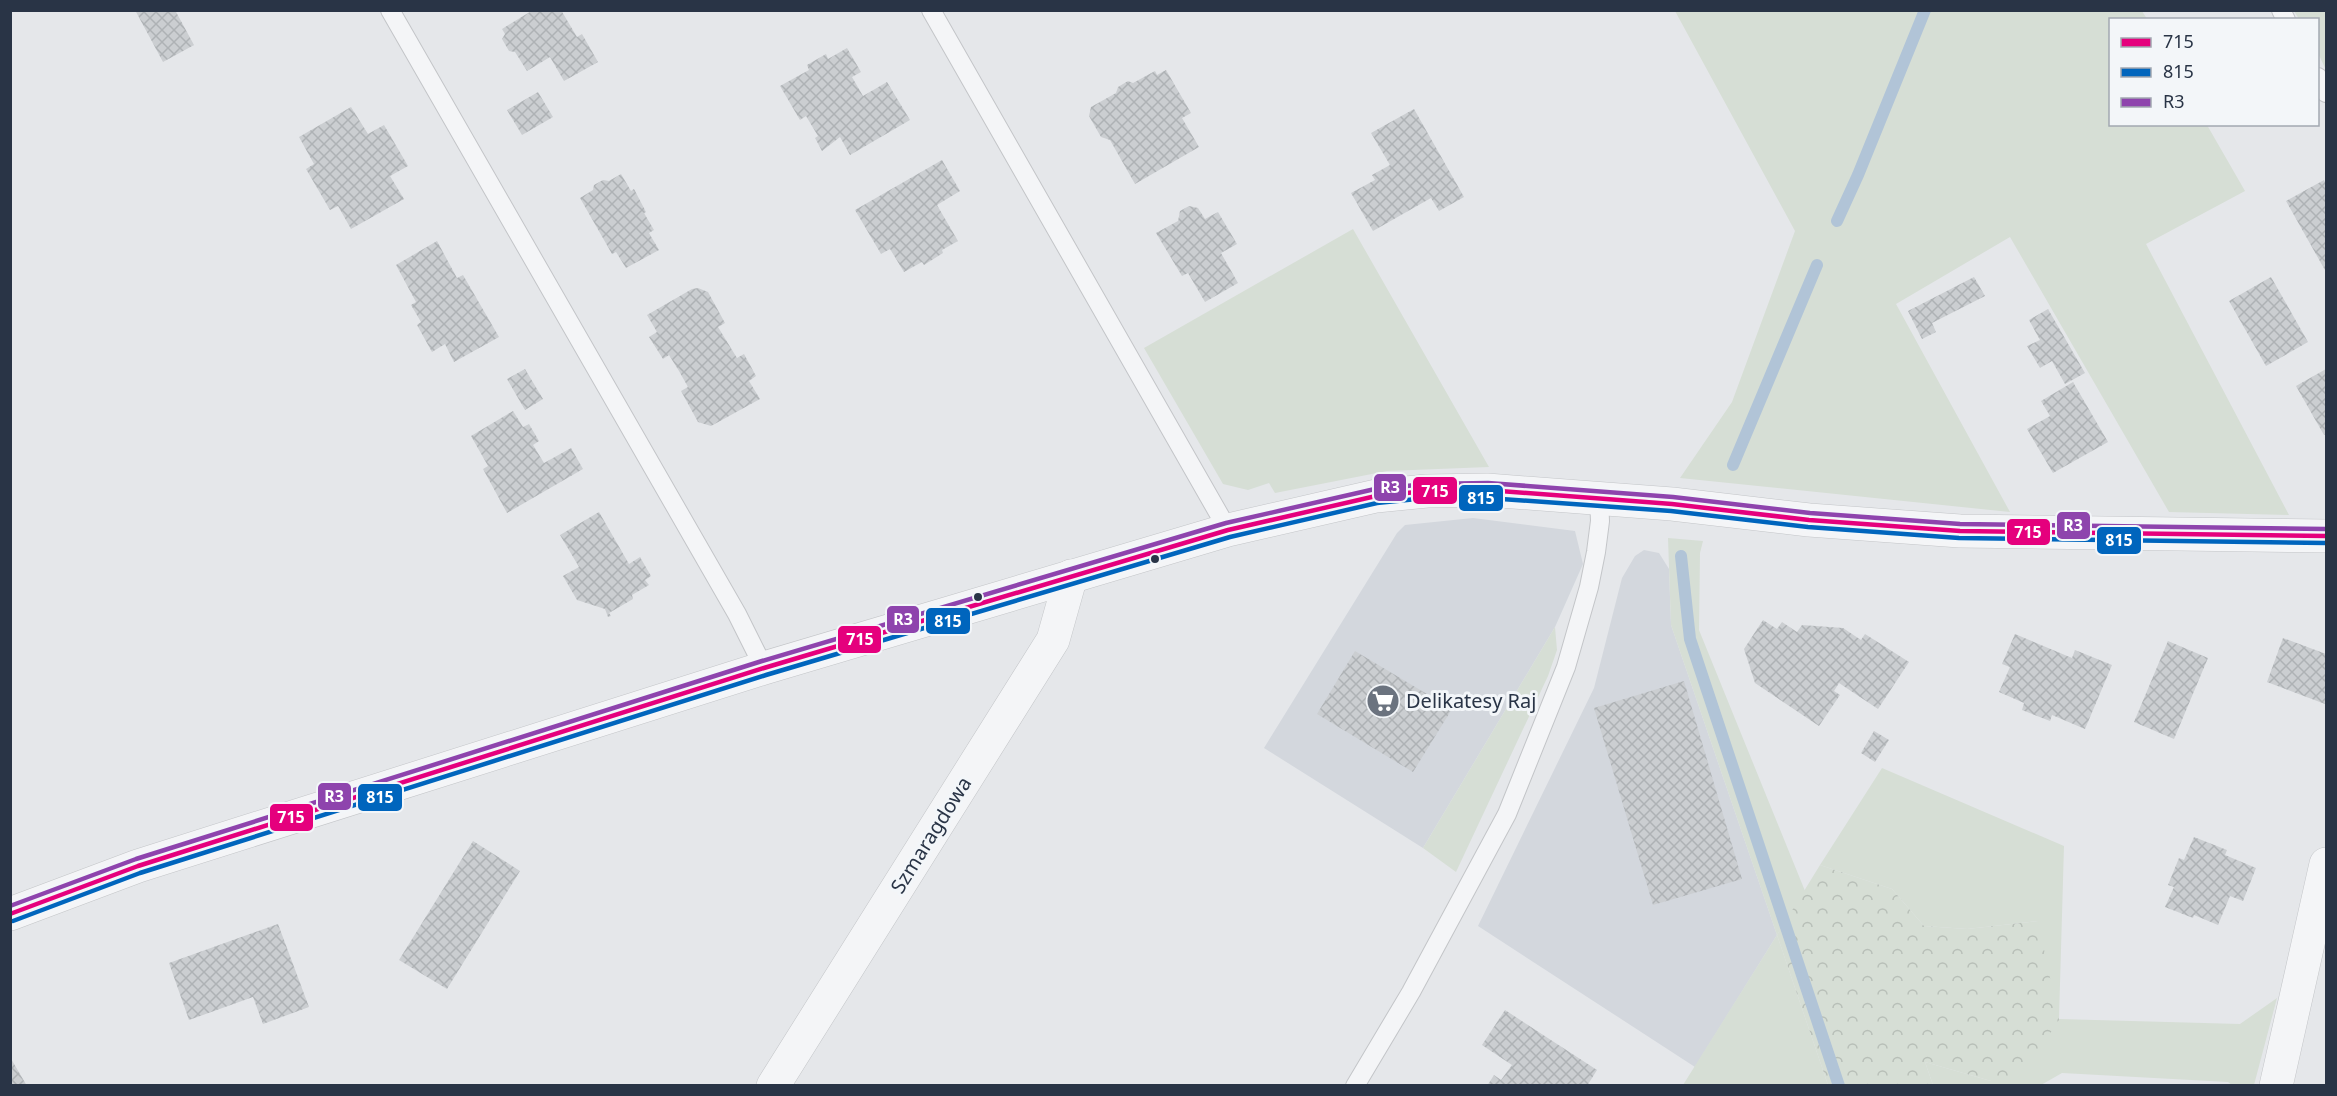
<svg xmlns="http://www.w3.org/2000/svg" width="2337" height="1096" font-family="'Noto Sans',sans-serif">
  <defs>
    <pattern id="forest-crowns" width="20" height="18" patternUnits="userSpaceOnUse" patternTransform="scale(1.5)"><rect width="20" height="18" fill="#d6ded5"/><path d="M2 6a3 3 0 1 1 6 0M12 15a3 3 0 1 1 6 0" fill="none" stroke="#b8bfb8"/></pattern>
    <pattern id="building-cross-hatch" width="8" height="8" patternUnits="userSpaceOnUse" patternTransform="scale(1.5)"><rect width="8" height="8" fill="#cbced1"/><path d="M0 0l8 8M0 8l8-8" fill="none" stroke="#aeb2b5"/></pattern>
  </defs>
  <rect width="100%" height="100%" fill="#e5e7ea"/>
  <!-- built -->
  <path fill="#d3d7dd" d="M1473 518 1575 531 1583 564 1555 627 1423 848 1264 748 1397 533 1405 525Z
    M1644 550 1659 553 1669 569 1671 625 1777 935 1695 1067 1478 926 1594 688 1622 578 1635 556Z"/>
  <!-- grass -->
  <path fill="#d6ded5" d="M1675 11H2142L2147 19 2110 20V124L2207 125 2245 191 2146 244 2289 515 2169 512 2010 237 1896 304 2010 512 1680 478 1732 402 1795 231Z
    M2294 11H2326V70L2318 53V20L2299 19Z
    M1353 229 1489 467 1387 471 1275 493 1269 483 1248 490 1223 484 1144 348Z
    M1668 538 1703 541 1700 553 1699 630 1805 891 1777 935 1828 1085H1683L1777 935 1671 625Z
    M1555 627 1557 650 1548 676 1456 872 1423 848Z
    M1882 768 2064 846 2059 1019 2240 1024 2277 998 2254 1085H2232L2228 1082 2062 1073 2041 1085H1933L1925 1062 1991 1081 2038 921 1967 929 1924 926 1892 889 1820 865Z"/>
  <!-- forest -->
  <path fill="url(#forest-crowns)" d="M1820 865 1892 889 1924 926 1967 929 2038 921 2059 1020 2025 1071 1991 1081 1925 1062 1933 1085H1828L1777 935Z"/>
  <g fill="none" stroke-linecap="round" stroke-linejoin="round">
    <!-- stream -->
    <path stroke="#b1c4d7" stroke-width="12" d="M1837 221 1858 175 1925 10
      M1733 465 1817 265
      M1681 556 1690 639 1839 1086"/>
  </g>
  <!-- building -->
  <path fill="url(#building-cross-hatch)" d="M135 10H175L194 45 163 62Z
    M533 10H561L577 37 582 34 598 62 564 81 550 57 527 71 515 52 509 51 502 39 505 34 502 29Z
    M847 48 861 72 852 77 863 96 887 82 910 120 850 155 840 137 822 151 815 138 818 136 806 116 800 120 780 86 809 70 807 65 826 54 828 59Z
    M1166 70 1191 113 1182 118 1199 147 1135 184 1110 140 1101 137 1089 116 1091 107 1116 93 1118 87 1128 81 1133 83 1155 71 1157 75Z
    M538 92 553 117 522 135 507 110Z
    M351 107 368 134 384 125 408 166 390 176 404 199 351 229 338 206 330 210 306 169 314 164 299 137Z
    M1414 109 1464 197 1439 211 1431 198 1373 231 1351 193 1375 180 1372 175 1390 165 1371 133Z
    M942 160 960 191 937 205 958 241 942 250 943 253 924 265 922 262 904 272 890 249 881 254 855 210Z
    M621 174 631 191 634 189 646 212 644 213 654 230 649 233 659 250 626 268 616 252 612 254 580 198 593 190 594 185 603 180 609 181Z
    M2324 180 2326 184V272L2286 201Z
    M1189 206 1198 208 1205 219 1218 212 1237 244 1221 253 1238 283 1205 302 1188 273 1182 276 1156 233 1178 221 1180 211Z
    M437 241 457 278 463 275 499 337 454 362 445 344 432 352 417 325 421 322 411 305 416 302 396 265Z
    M1974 277 1985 296 1932 323 1936 332 1922 339 1908 311Z
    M2271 277 2308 342 2266 366 2229 301Z
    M698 288 708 292 725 323 718 327 737 358 744 354 756 376 749 381 760 399 711 426 698 422 681 391 688 387 679 371 669 355 663 359 649 337 657 332 647 315 692 289Z
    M2048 309 2085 373 2065 384 2052 361 2040 368 2027 346 2040 340 2029 320Z
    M525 369 543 399 525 410 507 379Z
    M2326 369V434L2324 435 2296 386Z
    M2073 382 2108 442 2053 473 2027 429 2050 416 2041 401Z
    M513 411 523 427 529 424 539 441 533 445 544 463 571 448 583 469 507 513 483 469 488 466 471 436Z
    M599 512 629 564 640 557 651 576 645 580 649 585 632 595 633 599 609 613 611 616 608 617 605 609 577 600 563 576 579 567 560 535Z
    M1763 620 1777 629 1782 622 1797 632 1802 625 1843 628 1861 640 1865 634 1909 662 1878 709 1839 683 1834 691 1840 695 1819 726 1755 683 1744 649Z
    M2015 634 2072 658 2075 650 2112 665 2085 729 2052 715 2050 721 2022 710 2024 703 1999 692 2010 667 2002 664Z
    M2283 638 2326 654 2325 704 2267 682Z
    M2168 641 2208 658 2174 739 2134 722Z
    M1355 651 1452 709 1413 772 1317 714Z
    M1684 681 1742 879 1653 905 1594 708Z
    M1874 731 1889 740 1875 762 1861 753Z
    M2194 837 2227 850 2225 855 2256 868 2243 901 2230 896 2218 925 2194 915 2193 918 2165 907 2174 887 2168 885 2179 858 2184 860Z
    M473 841 520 871 447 989 399 960Z
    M278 924 309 1007 263 1024 253 997 189 1020 169 963Z
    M1505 1010 1597 1070 1587 1086H1487L1494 1075 1501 1080 1512 1065 1482 1045Z
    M10 1057 27 1086H10Z"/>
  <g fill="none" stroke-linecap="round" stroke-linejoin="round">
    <!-- service casing -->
    <g stroke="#c3c5c8" stroke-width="20">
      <path id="service" d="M390 10 737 614 764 668
        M931 10 1228 530
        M2281 10 2286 20
        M2318 77 2326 93
        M1355 1086 1411 992 1507 814 1566 667 1589 587 1596 552 1600 521 1599 497"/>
    </g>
    <!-- minor casing -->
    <g stroke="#c3c5c8" stroke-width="34">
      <path id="minor" d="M773 1086 1053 640 1071 576
        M2276 1086 2326 864"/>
    </g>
    <!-- tertiary casing -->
    <g stroke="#c3c5c8" stroke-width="34">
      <path id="tertiary" d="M10 914 138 866 764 668 1228 530 1376 496 1427 491 1487 490 1672 504 1809 520 1960 531 2326 536"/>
    </g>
    <!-- service -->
    <use href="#service" stroke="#f4f5f7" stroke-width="18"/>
    <!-- minor -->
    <use href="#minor" stroke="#f4f5f7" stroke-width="33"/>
    <!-- tertiary -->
    <use href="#tertiary" stroke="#f4f5f7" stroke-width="33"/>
    <!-- bus-1 casing -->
    <g stroke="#f3f6f9" stroke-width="9">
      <path id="bus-1" d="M10 914 138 866 764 668 1228 530 1376 496 1427 491 1487 490 1672 504 1809 520 1960 531 2326 536"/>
    </g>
    <!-- bus-2 casing -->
    <g stroke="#f3f6f9" stroke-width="9">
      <path id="bus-2" d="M13 921 140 873 766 675 1230 537 1377 503 1427 498H1487L1671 511 1808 527 1959 538 2326 543"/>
    </g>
    <!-- bus-3 casing -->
    <g stroke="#f3f6f9" stroke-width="9">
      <path id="bus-3" d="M10 906 136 859 762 661 1226 523 1375 489 1427 484 1488 483 1673 497 1810 513 1960 524 2326 529"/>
    </g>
    <!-- bus-1 -->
    <use href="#bus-1" stroke="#e5007d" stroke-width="4.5"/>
    <!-- bus-2 -->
    <use href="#bus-2" stroke="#0065bd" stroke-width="4.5"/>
    <!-- bus-3 -->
    <use href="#bus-3" stroke="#8e44ad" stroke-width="4.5"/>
  </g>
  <!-- icons -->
  <defs>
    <g id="supermarket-disc" transform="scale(1.725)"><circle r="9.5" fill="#6b737f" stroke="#f3f6f9"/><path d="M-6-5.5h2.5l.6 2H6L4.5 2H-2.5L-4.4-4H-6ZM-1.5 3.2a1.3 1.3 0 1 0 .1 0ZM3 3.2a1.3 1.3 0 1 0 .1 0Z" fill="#fff"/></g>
  </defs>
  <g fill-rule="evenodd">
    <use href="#supermarket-disc" x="1383" y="701"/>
  </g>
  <!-- markers -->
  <g fill="#293446" stroke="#f3f6f9" stroke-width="2">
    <circle cx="1155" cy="559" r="5"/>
    <circle cx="978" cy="597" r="5"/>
  </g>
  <g text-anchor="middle" stroke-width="6" stroke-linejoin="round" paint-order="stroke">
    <!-- poi labels -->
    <g font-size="20" fill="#293446" stroke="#f3f6f9" text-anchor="start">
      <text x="1406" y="708">Delikatesy Raj</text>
    </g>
    <!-- street labels -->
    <g font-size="20" fill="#293446" stroke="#f3f6f9">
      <text transform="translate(931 835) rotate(-58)" y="7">Szmaragdowa</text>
    </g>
  </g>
  <g stroke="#f3f6f9" stroke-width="2">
    <rect x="1373" y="473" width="34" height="29" rx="6" fill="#8e44ad"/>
    <rect x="1412" y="476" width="46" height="29" rx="6" fill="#e5007d"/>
    <rect x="1458" y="484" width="46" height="28" rx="6" fill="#0065bd"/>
    <rect x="2056" y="511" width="35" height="29" rx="6" fill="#8e44ad"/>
    <rect x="2006" y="518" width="45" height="28" rx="6" fill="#e5007d"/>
    <rect x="2096" y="526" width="46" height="29" rx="6" fill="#0065bd"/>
    <rect x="886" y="605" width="34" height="29" rx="6" fill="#8e44ad"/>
    <rect x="925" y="607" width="46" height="28" rx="6" fill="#0065bd"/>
    <rect x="837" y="625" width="45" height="29" rx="6" fill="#e5007d"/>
    <rect x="317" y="782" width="35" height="29" rx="6" fill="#8e44ad"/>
    <rect x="357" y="783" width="46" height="29" rx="6" fill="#0065bd"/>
    <rect x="269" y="803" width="45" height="29" rx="6" fill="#e5007d"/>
  </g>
  <g font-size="16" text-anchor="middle" font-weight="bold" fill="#fff">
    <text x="1390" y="493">R3</text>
    <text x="1435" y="497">715</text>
    <text x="1481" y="504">815</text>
    <text x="2073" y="531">R3</text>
    <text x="2028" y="538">715</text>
    <text x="2119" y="546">815</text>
    <text x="903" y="625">R3</text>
    <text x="948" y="627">815</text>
    <text x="860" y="645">715</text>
    <text x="334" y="802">R3</text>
    <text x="380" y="803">815</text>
    <text x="291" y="823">715</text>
  </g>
  <!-- border -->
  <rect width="2337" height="1096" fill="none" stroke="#293446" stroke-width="24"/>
  <!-- legend -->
  <rect x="2109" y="18" width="210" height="108" fill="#f3f6f9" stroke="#a2a8b1" stroke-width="1.5"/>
  <rect x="2121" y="38" width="30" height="9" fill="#e5007d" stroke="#a2a8b1" stroke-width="1.5"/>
  <text x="2163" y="48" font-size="18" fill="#293446">715</text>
  <rect x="2121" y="68" width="30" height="9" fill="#0065bd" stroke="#a2a8b1" stroke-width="1.5"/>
  <text x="2163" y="78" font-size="18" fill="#293446">815</text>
  <rect x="2121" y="98" width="30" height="9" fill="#8e44ad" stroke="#a2a8b1" stroke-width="1.5"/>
  <text x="2163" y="108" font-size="18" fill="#293446">R3</text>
</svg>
